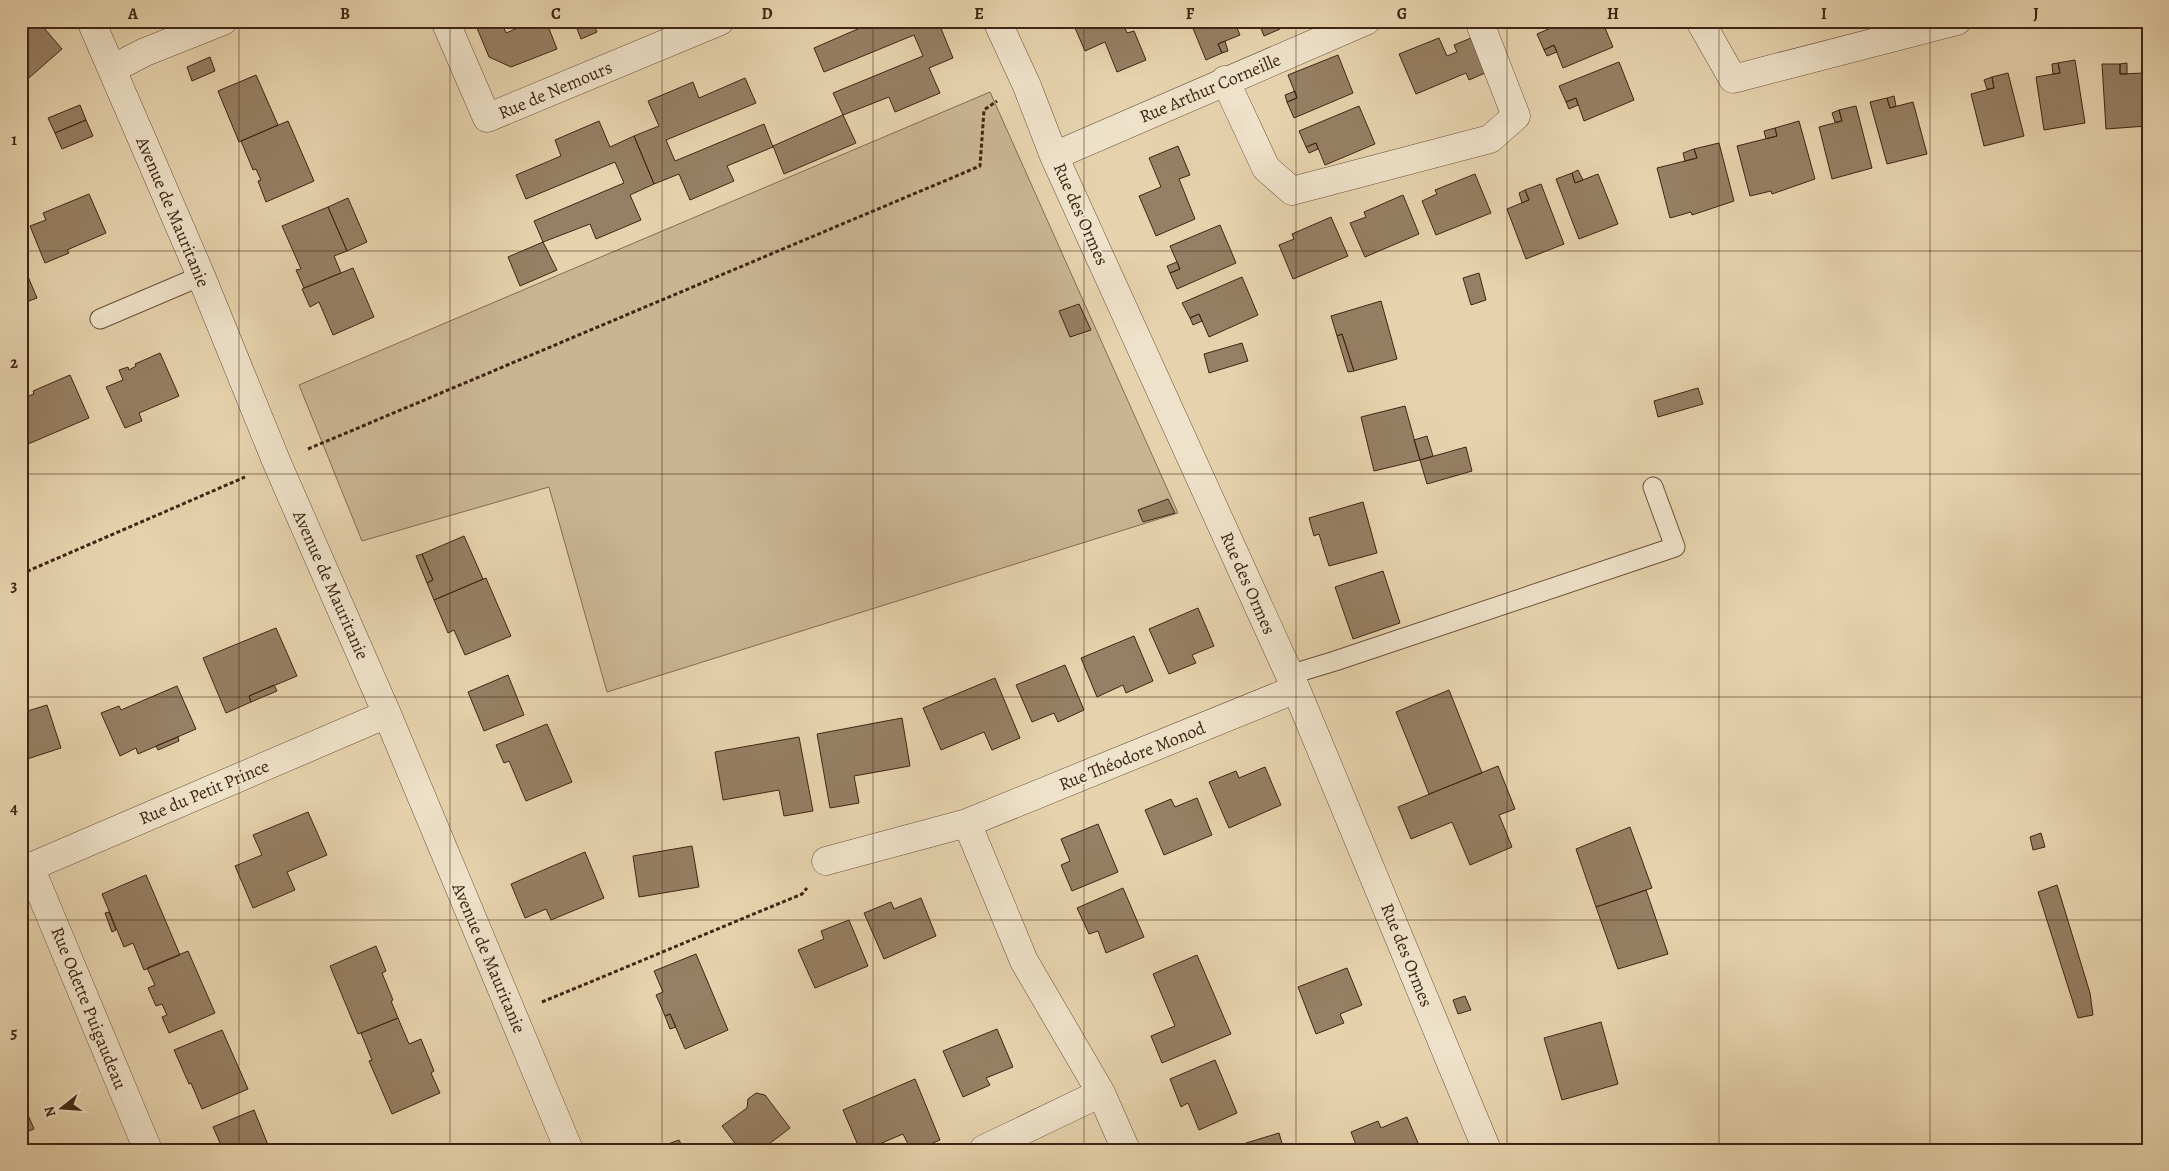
<svg xmlns="http://www.w3.org/2000/svg" width="2169" height="1171" font-family="Alegreya,serif">
  <rect width="100%" height="100%" fill="#e6d3ad"/>
  <filter id="stains"><feTurbulence type="fractalNoise" baseFrequency=".004" numOctaves="4"/><feColorMatrix values="0 0 0 0 .2 0 0 0 0 .09 0 0 0 0 .02 0 0 0 .5 -.17"/></filter>
  <radialGradient id="worn" r=".72"><stop offset=".6" stop-color="#630" stop-opacity="0"/><stop offset="1" stop-color="#630" stop-opacity=".3"/></radialGradient>
  <!-- green -->
  <path fill="#cab593" stroke="#846d54" d="M990 92 1178 513 607 692 549 487 362 541 299 385Z"/>
  <!-- building -->
  <path fill="#967f64" stroke="#3f2514" d="M21 21H38L62 49 22 84Z
    M474 21H501L506 33 534 21H546L557 49 511 67 489 57Z
    M574 21H597L593 23 597 32 581 39Z
    M857 21H938L953 58 929 68 940 93 895 112 889 97 843 115 833 93 923 56 914 35 824 72 814 48 860 28Z
    M1072 21H1122L1127 33 1134 31 1146 60 1117 72 1105 42 1085 51Z
    M1190 21H1234L1240 35 1218 44 1222 53 1206 60Z
    M1258 21H1276L1280 29 1264 36Z
    M1567 21H1602L1613 47 1563 68 1554 45 1544 50 1537 34Z
    M1439 38 1447 56 1457 52 1454 45 1471 38 1485 73 1469 80 1466 73 1416 94 1399 54Z
    M1225 41 1228 51 1222 53 1218 44Z
    M1554 45 1557 52 1547 56 1544 50Z
    M1338 55 1353 93 1294 118 1287 102 1297 98 1288 75Z
    M210 57 215 71 192 81 187 67Z
    M2075 60 2085 123 2044 130 2036 77 2060 73 2058 63Z
    M1619 62 1634 100 1584 121 1576 98 1566 102 1559 86Z
    M2058 63 2060 73 2053 74 2052 64Z
    M2127 63V74H2120V64Z
    M2102 64H2120V74L2144 73 2147 126 2106 129Z
    M2008 73 2024 136 1984 146 1971 94 1994 88 1992 77Z
    M256 75 278 125 239 142 218 91Z
    M1992 77 1994 88 1987 89 1984 80Z
    M745 78 756 103 666 140 675 161 764 124 773 147 727 166 734 181 690 200 679 174 654 184 634 136 659 126 648 101 693 82 699 98Z
    M1295 91 1297 98 1287 102 1285 95Z
    M1894 96 1896 106 1890 108 1887 98Z
    M1576 98 1578 105 1569 109 1566 102Z
    M1887 98 1890 108 1913 102 1927 154 1887 164 1870 102Z
    M80 105 86 120 55 133 48 118Z
    M1359 106 1375 144 1325 165 1316 143 1306 147 1299 131Z
    M1856 106 1872 168 1832 179 1819 127 1842 121 1839 110Z
    M1839 110 1842 121 1835 122 1832 113Z
    M843 115 856 143 784 174 773 146Z
    M86 120 93 136 62 149 55 133Z
    M288 121 314 181 266 202 258 181 261 180 256 169 253 170 241 141Z
    M599 121 610 147 634 136 654 184 630 195 641 220 596 239 590 224 543 242 534 221 624 183 615 162 526 199 516 175 561 156 555 140Z
    M1799 121 1815 179 1772 194 1771 191 1750 196 1737 146 1777 136 1775 128Z
    M1775 128 1777 136 1766 139 1764 131Z
    M1316 143 1318 149 1309 153 1306 147Z
    M1719 143 1734 201 1692 215 1691 212 1670 218 1657 168 1697 158 1694 149Z
    M1178 146 1190 175 1179 179 1195 219 1156 236 1139 196 1161 187 1149 158Z
    M1694 149 1697 158 1685 161 1683 153Z
    M1578 170 1583 180 1575 183 1572 173Z
    M1572 173 1575 183 1598 174 1618 224 1579 239 1556 179Z
    M1475 174 1491 213 1436 235 1422 201 1437 194 1435 190Z
    M1541 184 1564 244 1526 259 1507 209 1529 200 1525 190Z
    M1525 190 1529 200 1522 203 1519 193Z
    M89 194 106 233 67 250 69 253 45 263 30 226 46 220 43 213Z
    M1403 195 1419 234 1365 257 1350 223 1366 217 1364 212Z
    M348 198 367 242 347 251 328 207Z
    M328 207 347 251 334 256 341 273 304 288 296 270 301 269 282 226Z
    M1331 217 1348 256 1293 279 1279 245 1294 239 1292 234Z
    M1220 225 1236 263 1177 289 1170 273 1180 269 1170 246Z
    M543 242 557 270 520 286 508 257Z
    M21 260 37 298 21 304Z
    M1177 262 1180 269 1170 273 1167 266Z
    M353 268 374 317 333 335 319 302 310 307 302 289Z
    M1479 273 1486 300 1471 305 1463 278Z
    M1242 277 1258 315 1209 337 1199 314 1190 318 1182 303Z
    M1381 301 1397 359 1354 371 1342 334 1337 336 1331 316Z
    M1079 304 1091 330 1070 337 1059 311Z
    M1199 314 1202 321 1193 325 1190 318Z
    M1342 334 1354 371 1348 372 1337 336Z
    M1242 343 1248 361 1209 373 1204 354Z
    M160 353 179 396 139 413 142 421 125 428 106 387 123 380 119 370 128 367 129 370 136 366 135 364Z
    M70 375 89 418 21 447V396L25 394 26 397 34 394 33 391Z
    M1698 388 1703 404 1658 417 1654 401Z
    M1405 406 1420 460 1374 471 1361 417Z
    M1427 436 1433 456 1420 460 1414 440Z
    M1466 447 1472 471 1427 484 1420 460Z
    M1168 499 1175 513 1143 522 1138 510Z
    M1363 502 1377 553 1329 566 1319 534 1314 536 1309 518Z
    M464 536 483 579 434 600 427 583 433 580 422 554Z
    M422 554 433 580 427 583 416 556Z
    M1383 571 1400 623 1353 639 1335 587Z
    M486 578 511 636 465 655 454 630 448 633 434 600Z
    M1198 608 1214 646 1192 655 1196 663 1169 674 1149 629Z
    M276 628 297 676 249 696 251 702 226 713 203 658Z
    M1134 636 1153 681 1126 693 1123 685 1097 697 1081 658Z
    M1065 665 1084 710 1058 722 1054 713 1032 722 1016 685Z
    M508 675 524 715 484 731 468 692Z
    M995 678 1020 738 992 750 984 732 941 750 923 708Z
    M274 685 277 691 251 702 249 696Z
    M177 686 196 729 138 754 136 748 120 756 101 713 119 706 121 710Z
    M1449 690 1482 773 1429 794 1396 712Z
    M47 705 61 748 21 761V713Z
    M902 718 910 766 854 776 859 803 830 808 817 734Z
    M547 724 572 782 526 801 509 761 504 763 496 745Z
    M178 737 179 741 158 750 156 746Z
    M799 737 813 811 784 816 779 790 723 800 715 752Z
    M1498 766 1515 809 1499 815 1512 847 1470 865 1452 822 1411 839 1398 807Z
    M1265 767 1281 805 1229 828 1209 782 1236 771 1239 778Z
    M1197 798 1212 835 1164 855 1145 810 1171 799 1175 807Z
    M308 812 327 855 287 872 295 890 253 908 235 866 262 855 253 835Z
    M1098 824 1118 872 1072 891 1061 865 1070 861 1061 839Z
    M1630 827 1652 888 1596 907 1576 849Z
    M2041 833 2045 847 2033 850 2030 837Z
    M692 846 699 887 639 897 633 856Z
    M585 852 604 898 551 920 546 909 525 918 511 884Z
    M146 875 180 955 144 970 133 943 124 947 102 894Z
    M2057 885 2090 993 2093 1015 2078 1018 2038 892Z
    M1123 888 1144 937 1106 953 1098 931 1089 934 1077 908Z
    M1646 890 1668 954 1618 969 1596 907Z
    M921 898 936 936 884 959 864 913 891 902 894 909Z
    M109 912 116 930 112 932 105 913Z
    M849 920 868 966 815 988 798 950 824 939 821 931Z
    M376 946 386 971 382 973 393 1000 391 1001 398 1018 358 1034 330 966Z
    M188 951 215 1013 169 1033 162 1017 167 1015 162 1004 156 1006 148 988 155 985 147 968Z
    M696 954 728 1030 685 1049 670 1014 665 1016 656 995 663 992 654 971Z
    M1197 955 1231 1034 1162 1063 1151 1036 1175 1026 1153 974Z
    M1347 968 1362 1005 1340 1014 1344 1023 1316 1034 1298 987Z
    M1465 996 1471 1010 1458 1014 1453 1000Z
    M670 1014 676 1027 670 1029 665 1016Z
    M398 1018 409 1044 421 1039 434 1071 431 1073 440 1093 392 1114 369 1061 372 1060 361 1033Z
    M1601 1022 1618 1084 1562 1100 1544 1038Z
    M997 1029 1013 1067 986 1078 990 1085 963 1097 943 1051Z
    M222 1030 248 1089 202 1109 191 1083 189 1084 174 1050Z
    M1215 1060 1237 1113 1199 1130 1188 1103 1181 1107 1170 1079Z
    M915 1079 940 1140 916 1150H911L903 1134 865 1150H860L843 1110Z
    M756 1093 765 1095 790 1128 761 1150H740L722 1126 747 1108 748 1099Z
    M21 1098 34 1129 21 1134Z
    M254 1110 270 1150H219L217 1147 221 1145 213 1127Z
    M1407 1117 1421 1150H1358L1351 1132 1378 1121 1381 1128Z
    M1279 1133 1284 1150H1234L1233 1147Z
    M679 1140 682 1146 671 1150 668 1144Z
    M1647 1144 1649 1150H1625Z"/>
  <g fill="none" stroke-linecap="round" stroke-linejoin="round">
    <!-- lane casing -->
    <g stroke="#69503a" stroke-width="21">
      <path id="lane" d="M100 319 201 276
        M1289 675 1335 661 1675 547 1653 487"/>
    </g>
    <!-- street casing -->
    <g stroke="#69503a" stroke-width="29">
      <path id="street" d="M91 21 201 276 277 463 387 714 569 1150
        M445 21 487 118 720 21
        M997 21 1027 86 1054 156 1296 689 1487 1150
        M1700 21 1733 79 1957 21
        M112 69 145 52 223 21
        M1225 80 1266 168 1292 191 1490 139 1516 116 1479 21
        M1054 156 1366 21
        M967 823 1024 961 1101 1093 1126 1150
        M826 861 967 823 1296 689
        M30 867 148 1150
        M21 871 387 714
        M984 1149 1101 1093"/>
    </g>
    <!-- path -->
    <path stroke="#3f2514" stroke-width="3" stroke-dasharray="4 2.5" stroke-linecap="butt" d="M308 449 980 166 984 110 997 101
      M21 574 245 477
      M542 1002 802 894 807 888"/>
    <!-- lane -->
    <use href="#lane" stroke="#efe2ca" stroke-width="19"/>
    <!-- street -->
    <use href="#street" stroke="#efe2ca" stroke-width="28"/>
  </g>
  <!-- grid -->
  <path fill="none" stroke="#3f2514" stroke-width="1" stroke-opacity="0.55" d="M239 21V1150M450 21V1150M662 21V1150M873 21V1150M1084 21V1150M1296 21V1150M1507 21V1150M1719 21V1150M1930 21V1150M21 251H2148M21 474H2148M21 697H2148M21 920H2148"/>
  <g text-anchor="middle" stroke-width="4" stroke-linejoin="round" paint-order="stroke">
    <!-- street labels -->
    <g font-size="18" fill="#3f2514" stroke="#efe2ca">
      <text transform="translate(1210 88) rotate(-23)" y="6">Rue Arthur Corneille</text>
      <text transform="translate(555 90) rotate(-23)" y="6">Rue de Nemours</text>
      <text transform="translate(173 212) rotate(67)" y="6">Avenue de Mauritanie</text>
      <text transform="translate(1081 214) rotate(66)" y="6">Rue des Ormes</text>
      <text transform="translate(1248 583) rotate(66)" y="6">Rue des Ormes</text>
      <text transform="translate(331 585) rotate(66)" y="6">Avenue de Mauritanie</text>
      <text transform="translate(1132 756) rotate(-22)" y="6">Rue Théodore Monod</text>
      <text transform="translate(204 792) rotate(-23)" y="6">Rue du Petit Prince</text>
      <text transform="translate(1407 955) rotate(68)" y="6">Rue des Ormes</text>
      <text transform="translate(489 958) rotate(67)" y="6">Avenue de Mauritanie</text>
      <text transform="translate(89 1008) rotate(68)" y="6">Rue Odette Puigaudeau</text>
    </g>
  </g>
  <!-- margin -->
  <rect width="2169" height="1171" fill="none" stroke="#e6d3ad" stroke-width="55"/>
  <!-- north arrow -->
  <g transform="translate(62 1108) rotate(253)" stroke="#efe2ca" stroke-width="4" paint-order="stroke">
  <path d="M0-4L9 19L0 12L-9 19Z" fill="#3f2514"/>
  <text y="-8" font-size="14" font-weight="bold" text-anchor="middle" fill="#3f2514">N</text>
  </g>
  <rect x="28" y="28" width="2114" height="1116" fill="none" stroke="#3f2514" stroke-width="2"/>
  <g font-size="16" text-anchor="middle" font-weight="bold" fill="#3f2514">
    <text x="133" y="19">A</text>
    <text x="345" y="19">B</text>
    <text x="556" y="19">C</text>
    <text x="767" y="19">D</text>
    <text x="979" y="19">E</text>
    <text x="1190" y="19">F</text>
    <text x="1402" y="19">G</text>
    <text x="1613" y="19">H</text>
    <text x="1824" y="19">I</text>
    <text x="2036" y="19">J</text>
    <text x="14" y="145">1</text>
    <text x="14" y="368">2</text>
    <text x="14" y="591">3</text>
    <text x="14" y="814">4</text>
    <text x="14" y="1038">5</text>
  </g>
  <rect width="100%" height="100%" filter="url(#stains)"/>
  <rect width="100%" height="100%" fill="url(#worn)"/>
</svg>
